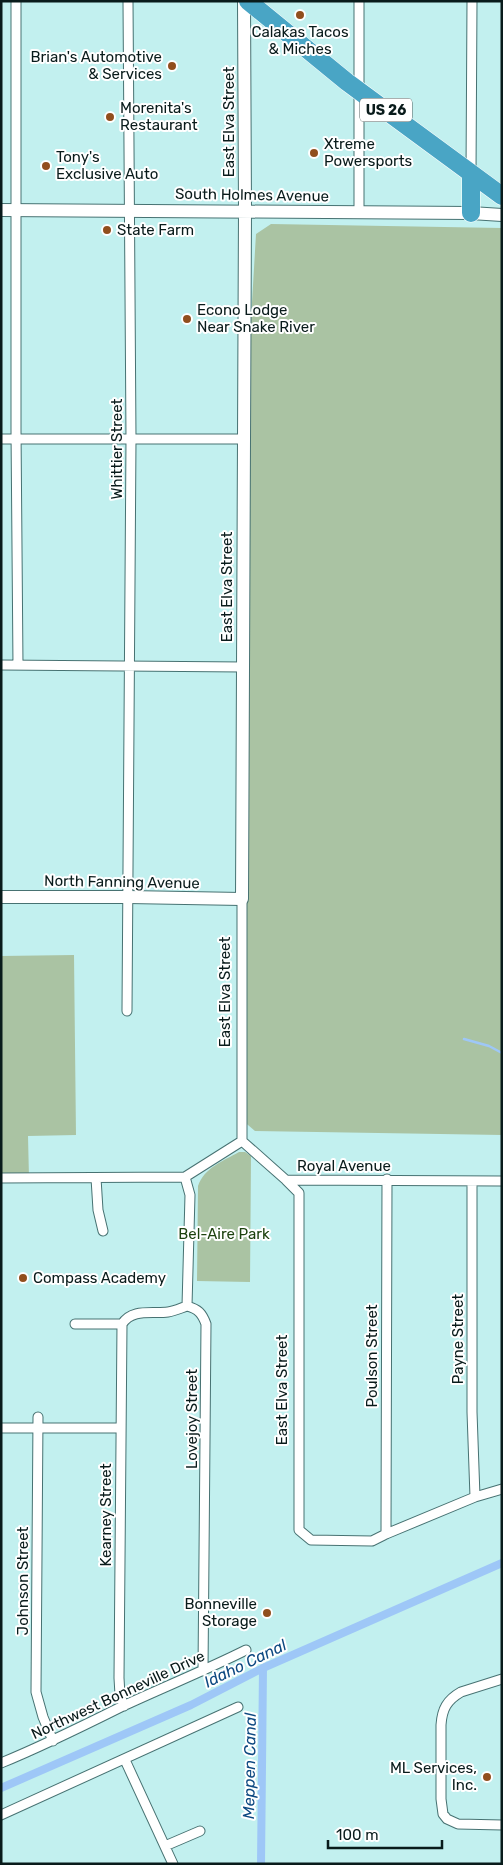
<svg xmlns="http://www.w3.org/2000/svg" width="503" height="1865" font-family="Rubik,sans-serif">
  <rect width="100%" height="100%" fill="#c2f0ef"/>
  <!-- green -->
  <path fill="#aac3a3" d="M271 224 502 228V1135L255 1131 241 1119 244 439 256 234Z
    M74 955 76 1135 28 1136 29 1178H1V956Z
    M239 1152H245L251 1156 250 1282 197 1281 198 1186C204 1168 223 1161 239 1152Z"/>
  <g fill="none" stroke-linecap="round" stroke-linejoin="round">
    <!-- stream -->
    <path stroke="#9ec7f7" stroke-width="2.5" d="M464 1039 489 1046 502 1053"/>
    <!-- canal -->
    <path stroke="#9ec7f7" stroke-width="8" d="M1 1788 191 1705 263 1668 502 1563
      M261 1864 263 1668"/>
    <!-- street casing -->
    <g stroke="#477272" stroke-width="11">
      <path id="street" d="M16 1V430L18 665
        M471 173 472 1
        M359 212V1
        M1 439H244
        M1 665 243 667
        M242 899V1141
        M127 1011 131 439 128 1
        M242 1141 286 1180 502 1181
        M185 1177 190 1195 187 1306
        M1 1178 185 1177 242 1141
        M96 1178 98 1210 103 1231
        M286 1180 299 1193V1530L311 1540 372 1541 386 1534 475 1497 502 1489
        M472 1181V1412L475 1497
        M187 1306C198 1309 202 1313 206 1324L203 1671
        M75 1324H122C132 1308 152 1314 168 1312 175 1311 181 1308 187 1306
        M122 1324 119 1678 120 1695 124 1706
        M38 1417 36 1692 43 1717 53 1741
        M1 1428H120
        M386 1534 387 1179
        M502 1679 461 1692C447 1700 442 1709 441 1725V1799L443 1814 447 1819 458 1824 502 1825
        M125 1760 173 1864
        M1 1763C43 1746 83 1726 123 1706 164 1687 206 1670 246 1650
        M1 1815 238 1707
        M165 1846 200 1831"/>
    </g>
    <!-- secondary casing -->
    <g stroke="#477272" stroke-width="14">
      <path id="secondary" d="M1 210 471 213 502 215
        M1 897H128L242 899 245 211 244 1"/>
    </g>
    <!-- highway casing -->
    <g stroke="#fff" stroke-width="19">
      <path id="highway" d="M248 1 347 82 502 196
        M471 213V173"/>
    </g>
    <!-- street -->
    <use href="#street" stroke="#fff" stroke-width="9"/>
    <!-- secondary -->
    <use href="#secondary" stroke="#fff" stroke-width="12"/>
    <!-- highway -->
    <use href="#highway" stroke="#49a5c5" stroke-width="18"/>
  </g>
  <!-- markers -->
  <g fill="#914e1d" stroke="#fff" stroke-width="2">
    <circle cx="300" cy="15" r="5"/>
    <circle cx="172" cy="66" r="5"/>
    <circle cx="110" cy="117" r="5"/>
    <circle cx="314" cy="153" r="5"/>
    <circle cx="46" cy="166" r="5"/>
    <circle cx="107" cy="230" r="5"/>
    <circle cx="187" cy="319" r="5"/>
    <circle cx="23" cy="1278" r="5"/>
    <circle cx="267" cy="1613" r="5"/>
    <circle cx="487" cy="1777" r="5"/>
  </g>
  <g text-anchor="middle" stroke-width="4" stroke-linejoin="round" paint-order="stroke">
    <!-- shield labels -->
    <rect fill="#fff" stroke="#535f5f" stroke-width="1" x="360" y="98.5" width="52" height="23" rx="4"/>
    <g font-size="14" font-weight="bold" fill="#091b1b">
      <text x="386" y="115">US 26</text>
    </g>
    <!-- poi labels -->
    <g font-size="15" fill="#091b1b" stroke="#fff" text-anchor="start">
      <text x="300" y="37" text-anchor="middle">Calakas Tacos<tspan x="300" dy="17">&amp; Miches</tspan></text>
      <text x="162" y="62" text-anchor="end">Brian's Automotive<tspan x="162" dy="17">&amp; Services</tspan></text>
      <text x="120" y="113">Morenita's<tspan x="120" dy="17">Restaurant</tspan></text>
      <text x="324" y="149">Xtreme<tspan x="324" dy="17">Powersports</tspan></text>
      <text x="56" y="162">Tony's<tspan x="56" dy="17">Exclusive Auto</tspan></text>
      <text x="117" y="235">State Farm</text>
      <text x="197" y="315">Econo Lodge<tspan x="197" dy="17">Near Snake River</tspan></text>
      <text x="33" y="1283">Compass Academy</text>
      <text x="257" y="1609" text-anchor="end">Bonneville<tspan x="257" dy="17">Storage</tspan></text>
      <text x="477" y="1773" text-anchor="end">ML Services,<tspan x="477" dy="17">Inc.</tspan></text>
    </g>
    <!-- street labels -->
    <g font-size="15" fill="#091b1b" stroke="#fff">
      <text transform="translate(229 122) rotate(-90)" y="5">East Elva Street</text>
      <text transform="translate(252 195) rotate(1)" y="5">South Holmes Avenue</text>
      <text transform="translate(117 449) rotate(-90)" y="5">Whittier Street</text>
      <text transform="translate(227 587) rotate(-90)" y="5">East Elva Street</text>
      <text transform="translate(122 882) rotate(1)" y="5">North Fanning Avenue</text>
      <text transform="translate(225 992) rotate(-90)" y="5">East Elva Street</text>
      <text x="344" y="1171">Royal Avenue</text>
      <text transform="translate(458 1339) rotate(-90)" y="5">Payne Street</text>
      <text transform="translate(372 1356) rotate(-90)" y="5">Poulson Street</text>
      <text transform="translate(282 1390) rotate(-90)" y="5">East Elva Street</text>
      <text transform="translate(192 1419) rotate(-90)" y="5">Lovejoy Street</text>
      <text transform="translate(106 1515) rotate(-90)" y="5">Kearney Street</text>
      <text transform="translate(23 1581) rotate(-90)" y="5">Johnson Street</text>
      <text transform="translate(118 1695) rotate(-25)" y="5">Northwest Bonneville Drive</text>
    </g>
    <!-- park labels -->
    <g font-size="15" fill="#1d420f" stroke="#fff">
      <text x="224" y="1239">Bel-Aire Park</text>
    </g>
    <!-- water labels -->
    <g font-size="16" font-style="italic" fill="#0d4981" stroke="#fff">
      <text transform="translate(245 1663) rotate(-26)" y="6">Idaho Canal</text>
      <text transform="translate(249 1766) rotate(-89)" y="6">Meppen Canal</text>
    </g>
  </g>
  <!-- border -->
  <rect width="503" height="1865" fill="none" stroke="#091b1b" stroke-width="5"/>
  <!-- scale -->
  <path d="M328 1840v8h114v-8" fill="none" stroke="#091b1b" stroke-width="2.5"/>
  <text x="336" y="1840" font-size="15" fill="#091b1b" stroke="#ffffff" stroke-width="4" paint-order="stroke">100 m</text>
</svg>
